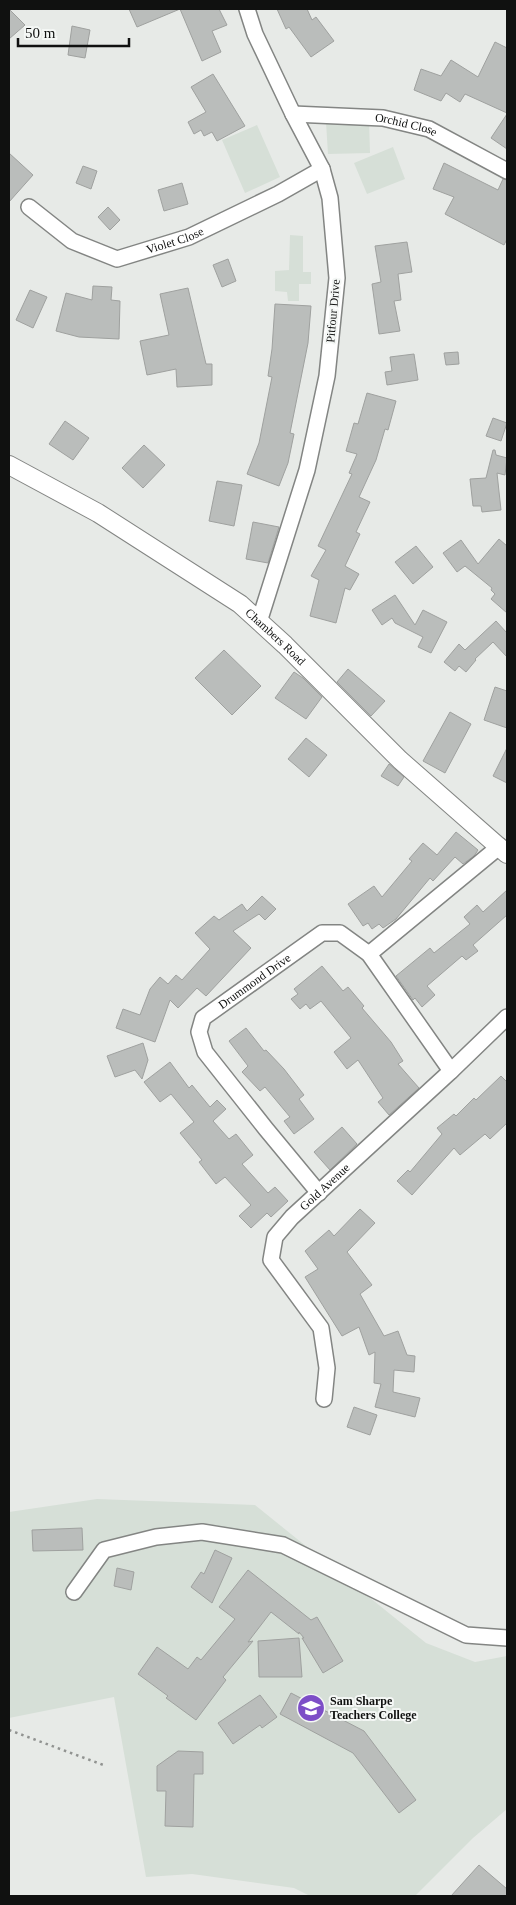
<svg xmlns="http://www.w3.org/2000/svg" width="516" height="1905" font-family="Georgia,serif">
  <rect width="100%" height="100%" fill="#e7eae7"/>
  <!-- built -->
  <path fill="#d6dfd7" d="M369 120 370 153 328 154 326 122Z
    M257 125 280 177 245 193 222 140Z
    M393 147 405 179 367 194 354 163Z
    M290 235 303 236V272H311V284H299V301H288L287 292 275 291V271L289 270Z
    M97 1499 255 1505 426 1643 475 1662 507 1656V1809L473 1838 415 1896H310L294 1888 192 1874 146 1877 114 1697 9 1718V1512Z"/>
  <!-- building -->
  <path fill="#babdbb" stroke="#9fa19f" d="M9 9 25 25 9 39Z
    M129 9H180L137 27Z
    M180 9H219L227 25 212 31 221 52 202 61Z
    M277 9H307L312 20 316 17 334 41 311 57 289 27 286 29Z
    M72 26 90 30 85 58 68 55Z
    M495 42 507 48V113L465 94 460 102 446 93 441 101 414 90 421 69 441 76 451 60 478 77Z
    M213 74 245 126 217 141 212 132 204 136 201 130 194 134 188 122 206 112 191 87Z
    M507 114V149L491 138Z
    M9 153 33 175 9 202Z
    M444 163 498 190 503 179 507 180V239L504 245 445 214 454 197 433 189Z
    M83 166 97 171 91 189 76 183Z
    M182 183 188 204 164 211 158 190Z
    M108 207 120 220 110 230 98 217Z
    M407 242 412 272 398 274 401 300 394 301 400 331 379 334 372 284 381 282 375 246Z
    M228 259 236 281 222 287 213 265Z
    M93 286 112 287 111 300 120 301 119 339 79 337 56 331 66 293 92 300Z
    M188 288 206 364H212V385L177 387 176 369 147 375 140 341 169 335 160 294Z
    M30 290 47 297 33 328 16 320Z
    M275 304 311 306 308 343 290 433 294 434 288 463 279 486 247 474 259 443 272 377 268 376 272 349Z
    M458 352 459 364 446 365 444 353Z
    M414 354 418 380 387 385 385 372 392 371 390 357Z
    M367 393 396 401 388 430 385 429 376 460 359 497 370 502 356 532 360 534 345 566 359 574 350 590 345 588 336 623 310 616 319 580 311 576 326 550 318 546 352 474 349 473 357 454 346 451 354 423 358 424Z
    M493 418 507 423 501 441 486 436Z
    M65 421 89 438 73 460 49 444Z
    M144 445 165 465 143 488 122 468Z
    M493 450H495L496 455 507 458 505 475 497 473 501 510 482 512 481 506H473L470 479 486 478Z
    M217 481 242 485 234 526 209 521Z
    M253 522 279 527 268 563 246 559Z
    M499 539 507 546V613L491 599 495 594 491 590 492 588 465 566 457 572 443 553 461 540 478 564Z
    M416 546 433 567 413 584 395 562Z
    M395 595 415 625 423 610 447 622 431 653 418 647 423 637 395 623 392 618 382 625 372 610Z
    M496 621 507 633V657L493 642 475 659 476 660 466 672 459 666 455 671 444 662 459 644 465 650Z
    M224 650 261 686 232 715 195 678Z
    M348 669 385 701 371 716 337 682Z
    M294 672 303 678 322 697 306 719 275 698Z
    M495 687 507 691V728L484 720Z
    M450 712 471 724 445 773 423 761Z
    M306 738 327 755 309 777 288 759Z
    M507 748V783L493 776Z
    M389 764 404 777 398 786 381 776Z
    M456 832 478 850 474 856 463 864 455 857 433 881 430 878 396 919 383 928 379 924 372 929 368 923 363 926 348 904 374 886 382 897 412 861 409 859 423 843 437 855Z
    M507 890V915L473 945 478 951 466 960 462 956 427 986 435 995 422 1007 415 998 413 1000 396 976 430 948 434 953 470 924 464 917 477 905 483 912Z
    M262 896 276 909 265 920 259 914 233 931 251 948 206 996 197 988 178 1008 170 1000 155 1042 116 1028 123 1009 140 1015 150 989 160 977 168 984 176 975 182 980 210 949 195 933 214 916 219 920 242 904 247 911Z
    M322 966 343 991 348 987 364 1006 362 1008 391 1042 403 1061 398 1064 419 1088 389 1115 378 1102 383 1098 358 1060 347 1069 334 1052 351 1038 321 1001 310 1009 306 1004 300 1009 291 999 298 994 294 989Z
    M246 1028 264 1051 266 1050 284 1069 304 1095 299 1099 314 1119 294 1134 284 1121 290 1117 265 1087 260 1091 242 1072 248 1066 229 1041Z
    M143 1043 148 1060 142 1079 135 1070 115 1077 107 1056Z
    M170 1062 189 1088 192 1085 210 1107 217 1100 226 1109 213 1121 229 1139 236 1134 253 1155 242 1164 268 1193 275 1187 288 1201 271 1217 267 1213 251 1228 239 1216 251 1205 225 1177 216 1184 199 1162 202 1160 180 1133 194 1122 171 1094 160 1102 144 1082Z
    M501 1076 507 1082V1123L490 1139 485 1134 460 1155 454 1148 412 1195 397 1181 408 1170 410 1172 442 1134 437 1128 454 1114 456 1116 474 1098 476 1100Z
    M342 1127 357 1144 330 1170 314 1152Z
    M360 1209 375 1223 347 1252 372 1285 360 1294 384 1336 398 1331 407 1355 415 1356 414 1372 394 1370 393 1392 420 1398 415 1417 375 1407 381 1384 374 1383 375 1352 369 1355 359 1327 342 1336 305 1277 318 1269 305 1251 329 1230 334 1236Z
    M354 1407 377 1415 370 1435 347 1427Z
    M82 1528 83 1550 33 1551 32 1530Z
    M215 1550 232 1558 212 1603 191 1587 201 1572 204 1574Z
    M117 1568 134 1572 131 1590 114 1586Z
    M248 1570 311 1620 317 1617 343 1661 323 1673 302 1638H304L299 1632V1634L271 1612 248 1642 253 1641 223 1677 226 1680 196 1720 166 1698 168 1696 138 1674 157 1647 188 1669 197 1657 201 1660 235 1619 219 1607Z
    M299 1638 302 1677H259L258 1641Z
    M291 1693 364 1731 416 1800 399 1813 353 1753 280 1714Z
    M260 1695 277 1717 262 1728 260 1725 233 1744 218 1723Z
    M178 1751 203 1752V1774H194L193 1827 165 1826 166 1791H157V1766Z
    M479 1865 507 1889V1896H451Z"/>
  <g fill="none" stroke-linecap="round" stroke-linejoin="round">
    <!-- minor casing -->
    <g stroke="#838583" stroke-width="18">
      <g id="minor">
        <path d="M247 9 255 34 293 114 322 169 330 198 337 278 327 376 307 470 259 622"/>
        <path id="s1" d="M293 114 383 118 429 129 507 171"/>
        <path id="s2" d="M29 207 72 241 117 259 189 237 278 194 322 169"/>
        <path d="M369 954 500 846"/>
        <path id="s3" d="M319 1193 266 1129 205 1052 199 1032 203 1018 322 933H340L369 954 451 1071"/>
        <path id="s4" d="M324 1399 327 1368 321 1328 271 1260 275 1237 292 1217 451 1071 507 1017"/>
        <path d="M74 1592 104 1550 156 1537 202 1532 283 1545 466 1635 507 1638"/>
      </g>
    </g>
    <!-- tertiary casing -->
    <g stroke="#838583" stroke-width="20">
      <g id="tertiary">
        <path id="s5" d="M9 465 98 513 240 604 285 645 400 760 507 854"/>
      </g>
    </g>
    <!-- path -->
    <path stroke="#919391" stroke-width="2.5" stroke-dasharray="2.5 4" stroke-linecap="butt" d="M9 1730 106 1766"/>
    <!-- minor -->
    <use href="#minor" stroke="#fff" stroke-width="15"/>
    <!-- tertiary -->
    <use href="#tertiary" stroke="#fff" stroke-width="18"/>
  </g>
  <!-- icons -->
  <defs>
    <g id="university-disc" transform="scale(1.4375)"><circle r="9.5" fill="#7d4ec7" stroke="#f4f7f5"/><path d="M0-5L7-2L0 1L-7-2ZM-4 1L0 2.5L4 1V4Q0 6-4 4Z" fill="#fff"/></g>
  </defs>
  <g fill-rule="evenodd">
    <use href="#university-disc" x="311" y="1708"/>
  </g>
  <g text-anchor="middle" stroke-width="4" stroke-linejoin="round" paint-order="stroke">
    <!-- street labels -->
    <g font-size="12" fill="#101110" stroke="#f4f7f5">
      <text dy="4" stroke="none"><textPath href="#s1" startOffset="114">Orchid Close</textPath></text>
      <text dy="4" stroke="none"><textPath href="#s2" startOffset="164">Violet Close</textPath></text>
      <text transform="translate(333 311) rotate(-85)" y="4">Pitfour Drive</text>
      <text dy="4" stroke="none"><textPath href="#s5" startOffset="318">Chambers Road</textPath></text>
      <text dy="4" stroke="none"><textPath href="#s3" startOffset="280">Drummond Drive</textPath></text>
      <text dy="4" stroke="none"><textPath href="#s4" startOffset="250">Gold Avenue</textPath></text>
    </g>
    <!-- poi labels -->
    <g font-size="12" font-weight="bold" fill="#101110" stroke="#f4f7f5" text-anchor="start">
      <text x="330" y="1705">Sam Sharpe<tspan x="330" dy="14">Teachers College</tspan></text>
    </g>
  </g>
  <!-- border -->
  <rect width="516" height="1905" fill="none" stroke="#101110" stroke-width="20"/>
  <!-- scale -->
  <path d="M18 38v8h111v-8" fill="none" stroke="#101110" stroke-width="2.5"/>
  <text x="25" y="38" font-size="15" fill="#101110" stroke="#f4f7f5" stroke-width="4" paint-order="stroke">50 m</text>
</svg>
